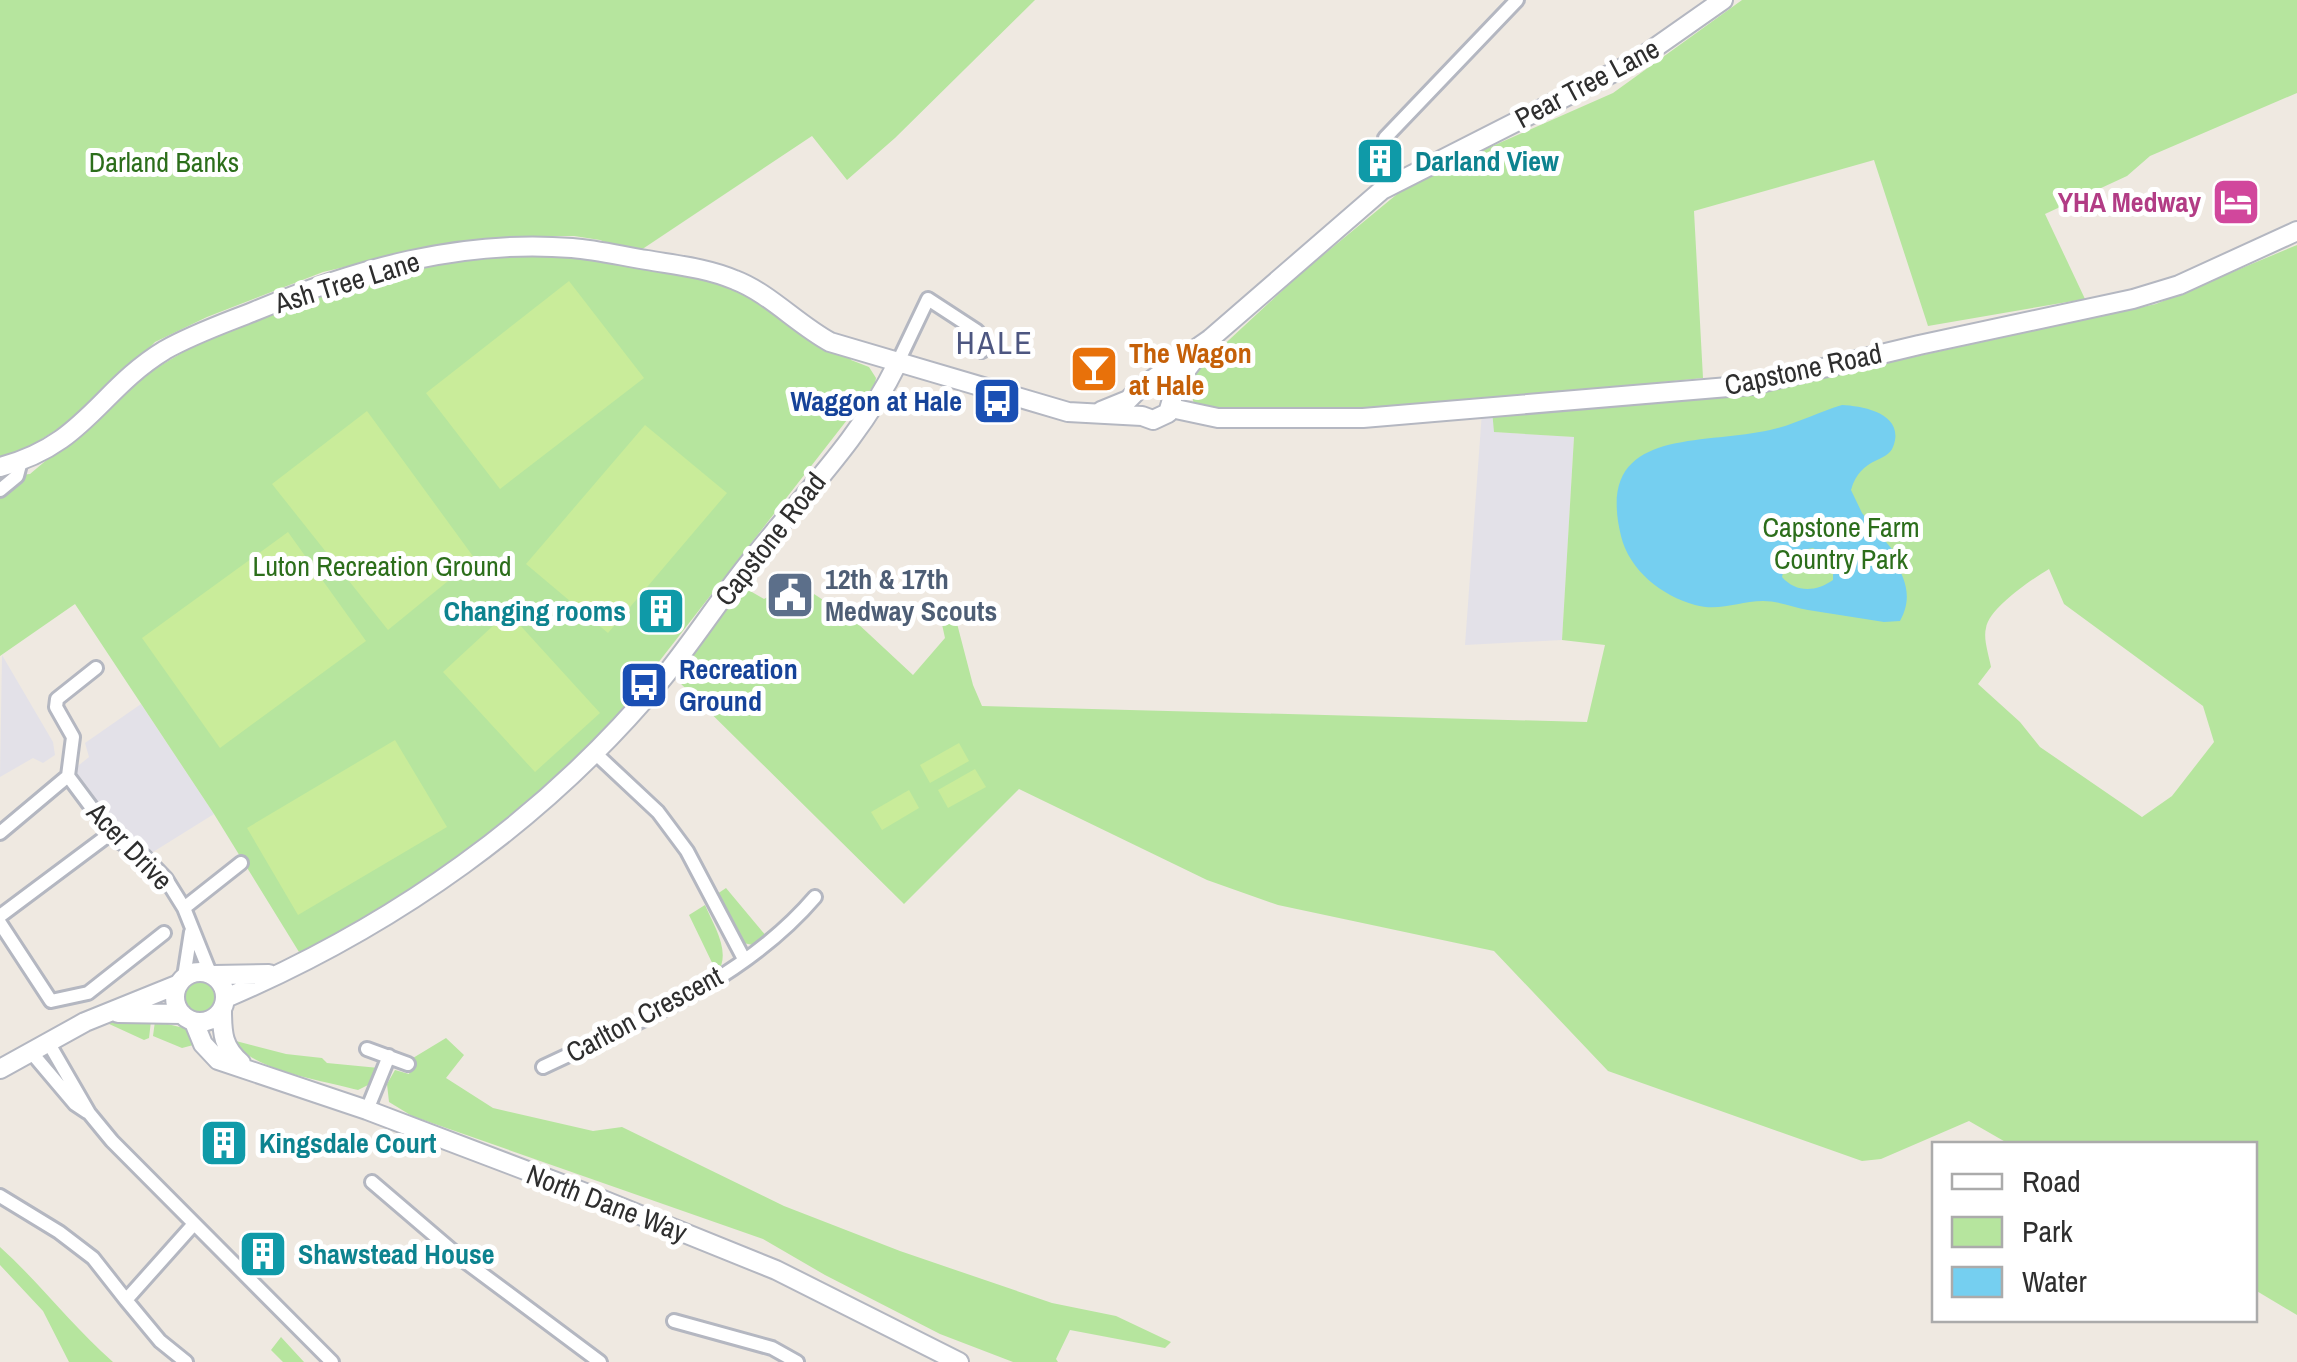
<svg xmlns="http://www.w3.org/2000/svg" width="2297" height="1362" font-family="'Archivo Narrow',sans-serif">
  <rect width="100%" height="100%" fill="#efe9e1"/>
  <!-- industrial -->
  <path fill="#e3e1e8" d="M1492 410 1495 432 1574 437 1562 640 1465 645 1482 412Z
    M2 655 53 742 55 755 43 763 33 758 0 777Z
    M141 704 214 814 153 852 123 834 73 770 89 757 85 743Z"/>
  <!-- green -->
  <path fill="#b6e59e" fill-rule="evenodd" d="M0 0H1035L895 138 847 180 812 136 635 254 600 240 574 236H514L387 257 323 272 207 317 155 342 92 408 27 448 0 457Z
    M1742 0H2297V93L2150 156 2127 176 2045 214 2085 299 1928 326 1874 160 1694 211 1703 378 1396 409 1229 414 1194 404 1187 379 1299 275 1413 181 1613 93Z
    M2297 245V1315L2255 1290 2254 1144H2009L1969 1121 1881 1159 1862 1161 1608 1071 1494 951 1278 905 1207 880 1019 789 904 904 672 675 738 584 764 599 769 596 807 608 814 594 855 621 913 675 945 638 938 606 954 612 973 685 982 706 1587 722 1605 645 1562 640 1574 437 1494 432 1492 410 1753 392 2156 304ZM2049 569 2064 604 2203 706 2214 742 2172 796 2142 817 2040 747 2020 722 1978 684 1991 667C1989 655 1983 639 1986 628 1989 608 2032 579 2049 569Z
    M565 251 725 281 850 355 851 360 869 367 876 378 875 384 612 722 539 797 502 829 364 925 299 952 214 814 75 604 0 656V477L30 474 153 370 212 335 377 274 484 254Z
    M726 888 767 937 753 945 738 942 717 894Z
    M705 905C714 926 732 953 717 973L689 915Z
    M184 997a17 17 0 1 1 34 0a17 17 0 1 1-34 0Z
    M118 1019 151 1021 149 1038 144 1040 107 1023Z
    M155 1021 188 1029 201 1043 182 1048 153 1036Z
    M446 1038 464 1055 446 1078 493 1108 593 1131 622 1127 784 1206 900 1251 1052 1303 1116 1316 1171 1342 1165 1348 1070 1330 1056 1359 1058 1362H1013L940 1334 825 1275 763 1239 412 1116 389 1102 387 1084 395 1070 409 1074 413 1058Z
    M232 1040 286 1054 322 1058 327 1063 379 1068 370 1084 358 1090C322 1080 253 1071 232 1040Z
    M0 1247C40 1283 72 1326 113 1362H69L43 1311 0 1265Z
    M281 1337 304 1362H283L271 1350Z"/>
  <!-- pitch -->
  <path fill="#c9ec9a" d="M569 281 644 378 500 489 426 393Z
    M367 411 475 559 388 630 272 484Z
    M645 425 727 493 608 633 526 564Z
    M288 532 366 641 220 748 142 638Z
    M508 612 600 713 535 772 443 672Z
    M395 740 447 827 298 915 247 828Z
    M959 743 969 761 930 783 920 765Z
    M975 769 986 787 948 808 938 790Z
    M909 790 919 808 882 830 871 812Z"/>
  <!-- water -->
  <path fill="#75cff0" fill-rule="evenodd" d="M1842 405C1864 406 1906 414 1893 447 1887 463 1861 456 1851 490L1862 513 1896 554 1894 560C1907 581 1912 599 1900 621L1884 622C1859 618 1833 614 1808 610 1793 607 1778 601 1763 601 1739 601 1720 612 1695 605 1662 596 1629 570 1621 536 1594 426 1700 446 1770 430 1794 425 1818 412 1842 405ZM1813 548 1833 560V580C1816 592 1796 593 1782 577L1786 559 1797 551Z"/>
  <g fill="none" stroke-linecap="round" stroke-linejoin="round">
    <!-- street casing -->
    <g stroke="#b4b7c1" stroke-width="18">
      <path id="street" d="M1385 138 1517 0
        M897 364 928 299 977 331 982 351
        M0 490 17 476 21 461
        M96 668 57 699 56 707 73 737 68 776 115 839 144 856 166 879 184 908 210 973
        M595 753 658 812 687 851 744 959
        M0 833 68 776
        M184 908 241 863
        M0 916 111 833
        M0 923 51 1001 88 993 164 933
        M184 977 191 932
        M48 1042 89 1113 112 1141 332 1362
        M367 1049 408 1064
        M31 1052 75 1104 87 1112
        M543 1067C638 1022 745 979 815 897
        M367 1110 389 1056
        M372 1182 462 1259 600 1362
        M0 1196 59 1232 93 1258 126 1300
        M674 1321 772 1348 797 1362
        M186 1362 160 1341 126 1300 193 1225"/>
    </g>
    <!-- secondary casing -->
    <g stroke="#b4b7c1" stroke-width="22">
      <path id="secondary" d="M1171 408 1218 418H1363L1752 385 1919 345 2133 299 2179 285 2297 231
        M1101 411 1128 400 1140 388 1210 339 1382 190 1636 61 1723 0
        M0 467C85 445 99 390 165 350 193 334 225 323 255 311 356 269 461 239 572 248 597 250 622 256 647 260 676 265 707 268 735 280 769 293 797 324 830 342L1068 412 1142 416 1153 420 1168 413 1177 382 1210 339
        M175 997a25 25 0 1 1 50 0a25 25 0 1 1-50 0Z
        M214 975 269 974
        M226 998C394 926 545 820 662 679 694 640 721 597 753 558 803 495 862 436 897 364
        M222 1010C222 1034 223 1047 241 1063
        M118 1013 182 1014
        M194 1022 203 1044 218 1060 367 1110 588 1194 776 1270 959 1362
        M0 1069 85 1022 179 984"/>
    </g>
    <!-- street -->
    <use href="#street" stroke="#fff" stroke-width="12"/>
    <!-- secondary -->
    <use href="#secondary" stroke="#fff" stroke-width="18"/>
  </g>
  <!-- icons -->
  <defs>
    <g id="building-square" transform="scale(2.5)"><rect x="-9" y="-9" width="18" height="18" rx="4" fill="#0f9aa8" stroke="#fff"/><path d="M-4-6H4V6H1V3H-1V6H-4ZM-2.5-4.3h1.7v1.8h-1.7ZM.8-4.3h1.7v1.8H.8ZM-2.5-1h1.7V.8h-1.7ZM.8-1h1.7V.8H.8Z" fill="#fff"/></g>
    <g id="hotel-square" transform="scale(2.5)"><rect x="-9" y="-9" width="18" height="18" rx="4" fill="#d1479c" stroke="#fff"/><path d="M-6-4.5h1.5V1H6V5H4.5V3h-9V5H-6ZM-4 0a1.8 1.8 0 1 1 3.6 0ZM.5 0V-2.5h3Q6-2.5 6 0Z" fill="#fff"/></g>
    <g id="bar-square" transform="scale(2.5)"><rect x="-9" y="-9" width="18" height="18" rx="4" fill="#e8710a" stroke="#fff"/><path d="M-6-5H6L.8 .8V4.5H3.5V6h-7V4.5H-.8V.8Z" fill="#fff"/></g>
    <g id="bus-square" transform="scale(2.5)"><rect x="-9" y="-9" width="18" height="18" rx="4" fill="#1a4fb4" stroke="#fff"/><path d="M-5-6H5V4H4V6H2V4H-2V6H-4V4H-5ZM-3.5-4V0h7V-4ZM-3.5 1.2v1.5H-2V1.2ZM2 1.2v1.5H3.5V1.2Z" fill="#fff"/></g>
    <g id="civic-square" transform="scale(2.5)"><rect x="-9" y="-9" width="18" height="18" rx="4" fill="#5c6f8a" stroke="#fff"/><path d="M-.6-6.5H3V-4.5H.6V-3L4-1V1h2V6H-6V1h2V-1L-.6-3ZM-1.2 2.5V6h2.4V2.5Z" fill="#fff"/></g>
  </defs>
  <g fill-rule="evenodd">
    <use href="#building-square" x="1380" y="161"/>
    <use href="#hotel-square" x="2236" y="202"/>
    <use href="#bar-square" x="1094" y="369"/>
    <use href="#bus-square" x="997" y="401"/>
    <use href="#civic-square" x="790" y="595"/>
    <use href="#building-square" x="661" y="611"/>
    <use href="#bus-square" x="644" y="685"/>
    <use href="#building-square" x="224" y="1143"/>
    <use href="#building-square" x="263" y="1254"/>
  </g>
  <g text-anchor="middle" stroke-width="10" stroke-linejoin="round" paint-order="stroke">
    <!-- street labels -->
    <g font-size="28" fill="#2e2e2e" stroke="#fff">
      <text transform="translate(1587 83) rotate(-28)" y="10">Pear Tree Lane</text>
      <text transform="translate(347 282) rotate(-17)" y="10">Ash Tree Lane</text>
      <text transform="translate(1803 369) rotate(-12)" y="10">Capstone Road</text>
      <text transform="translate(770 539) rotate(-52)" y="10">Capstone Road</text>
      <text transform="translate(130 846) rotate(46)" y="10">Acer Drive</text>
      <text transform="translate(644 1014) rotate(-28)" y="10">Carlton Crescent</text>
      <text transform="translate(607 1203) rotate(21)" y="10">North Dane Way</text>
    </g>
    <!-- culture labels -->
    <g font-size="28" font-weight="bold" fill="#0d838f" stroke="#fff" text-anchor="start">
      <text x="1415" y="171">Darland View</text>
      <text x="626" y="621" text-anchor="end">Changing rooms</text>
      <text x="259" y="1153">Kingsdale Court</text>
      <text x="298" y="1264">Shawstead House</text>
    </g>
    <!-- park labels -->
    <g font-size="28" fill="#2c6e1b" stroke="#fff">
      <text x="164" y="172">Darland Banks</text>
      <text x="1841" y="537">Capstone Farm<tspan x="1841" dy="32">Country Park</tspan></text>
      <text x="382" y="576">Luton Recreation Ground</text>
    </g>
    <!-- hotel labels -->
    <g font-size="28" font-weight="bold" fill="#b23c85" stroke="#fff" text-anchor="end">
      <text x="2201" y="212">YHA Medway</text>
    </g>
    <!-- food labels -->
    <g font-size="28" font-weight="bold" fill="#c56008" stroke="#fff" text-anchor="start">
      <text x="1129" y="363">The Wagon<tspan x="1129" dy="32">at Hale</tspan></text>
    </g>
    <!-- transit labels -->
    <g font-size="28" font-weight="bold" fill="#164399" stroke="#fff" text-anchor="end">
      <text x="962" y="411">Waggon at Hale</text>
      <text x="679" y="679" text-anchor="start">Recreation<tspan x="679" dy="32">Ground</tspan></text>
    </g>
    <!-- service labels -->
    <g font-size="28" font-weight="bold" fill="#4e5e75" stroke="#fff" text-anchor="start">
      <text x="825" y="589">12th &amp; 17th<tspan x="825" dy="32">Medway Scouts</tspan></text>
    </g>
    <!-- quarter labels -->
    <g font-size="32" letter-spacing="2.5" fill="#4d5680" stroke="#fff">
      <text x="995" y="354">HALE</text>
    </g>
  </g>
  <!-- legend -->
  <rect x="1932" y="1142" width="325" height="180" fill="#ffffff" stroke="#ababab" stroke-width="2.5"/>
  <rect x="1952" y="1174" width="50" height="15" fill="#ffffff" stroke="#ababab" stroke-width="2.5"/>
  <text x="2022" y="1192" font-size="30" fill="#2e2e2e">Road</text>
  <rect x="1952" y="1217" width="50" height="30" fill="#b6e59e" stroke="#ababab" stroke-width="2.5"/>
  <text x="2022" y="1242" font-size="30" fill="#2e2e2e">Park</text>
  <rect x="1952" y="1267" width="50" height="30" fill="#75cff0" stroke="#ababab" stroke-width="2.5"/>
  <text x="2022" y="1292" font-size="30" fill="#2e2e2e">Water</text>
</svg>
